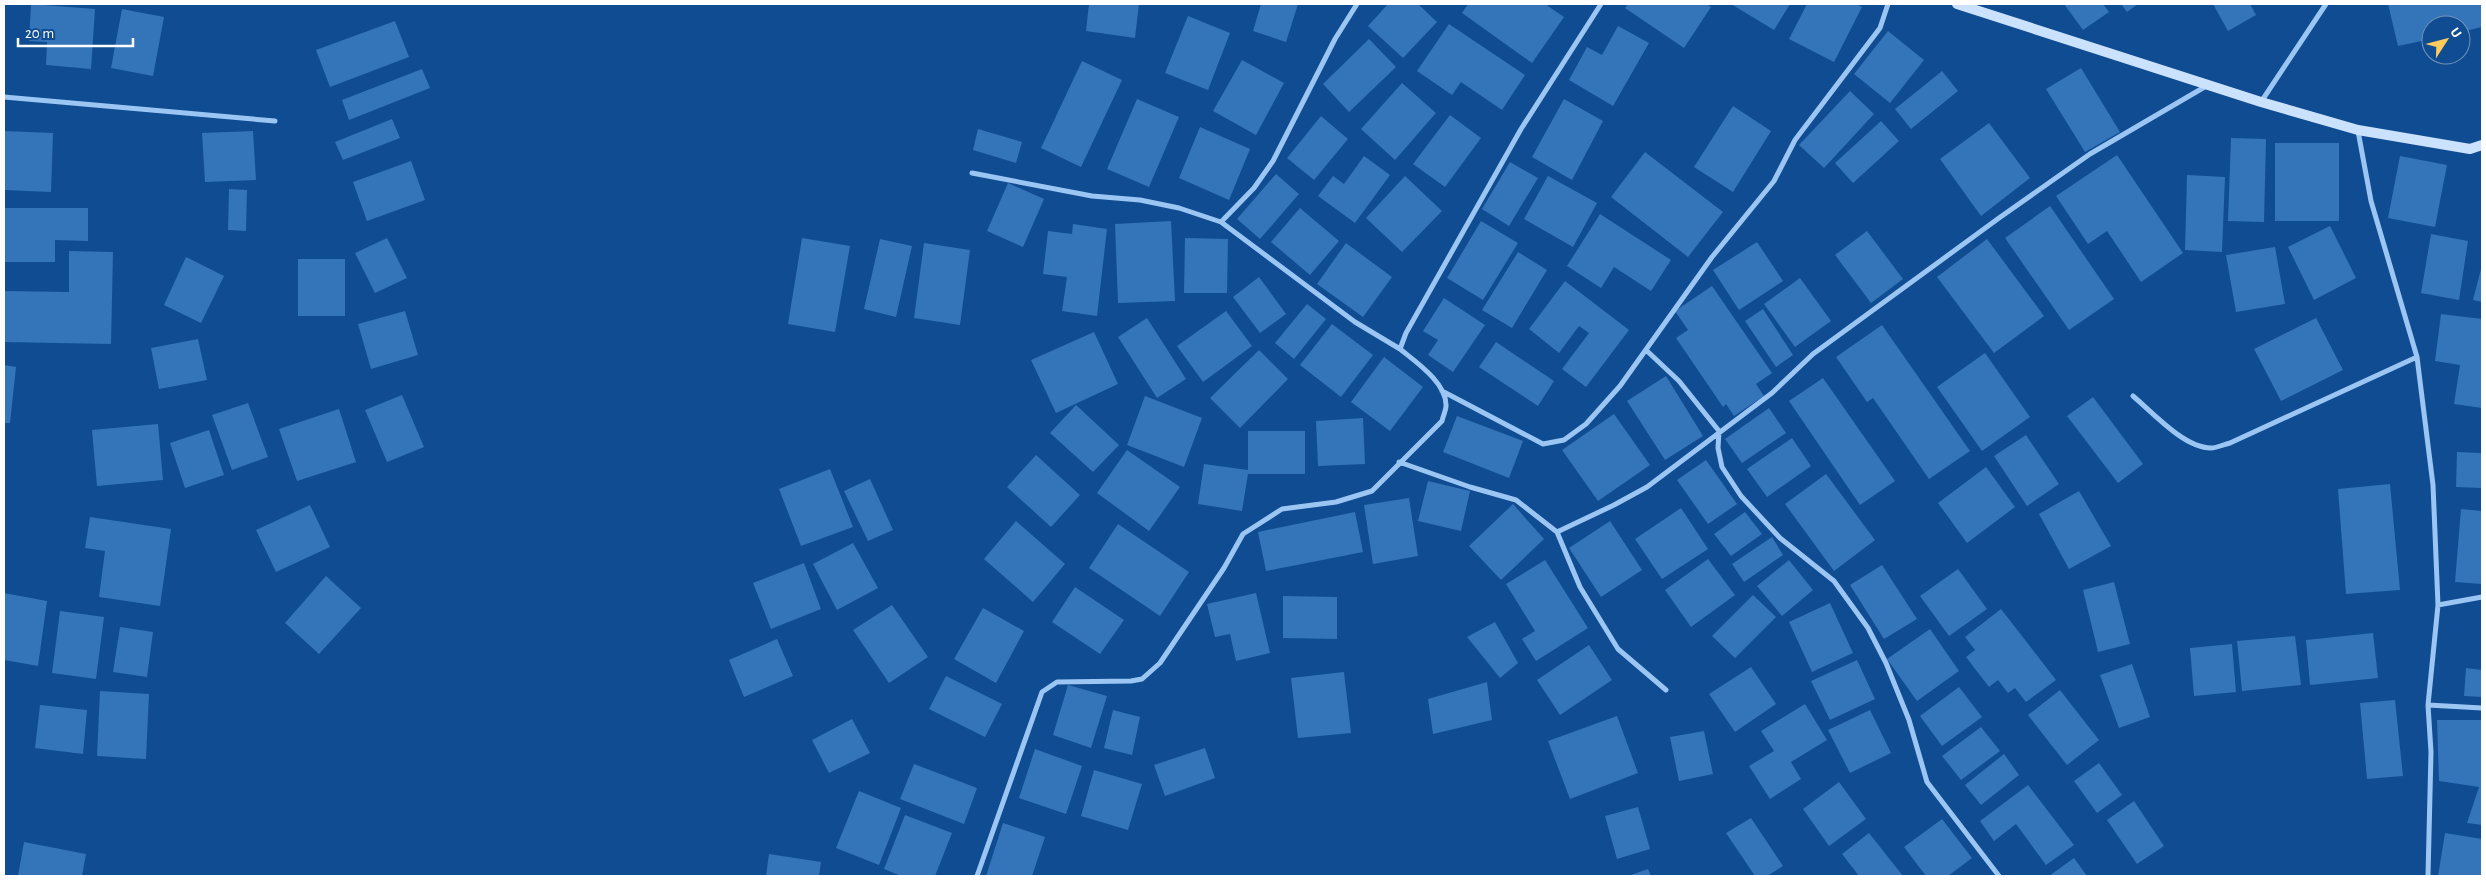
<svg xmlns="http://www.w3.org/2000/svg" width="2486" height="880" font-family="'Alegreya Sans',sans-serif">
  <rect width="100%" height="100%" fill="#104c91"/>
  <!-- building -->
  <path fill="#3474b9" d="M31 4 95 9 91 69 46 65 47 42 29 41Z
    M1089 4H1139L1135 38 1086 31Z
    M1261 4H1298L1286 42 1253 31Z
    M1388 4H1418L1437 22 1403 58 1368 26Z
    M1468 4H1545L1564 17 1532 63 1462 13Z
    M1628 4H1706L1711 7 1684 48 1625 8Z
    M1731 4H1790L1774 30Z
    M1807 4H1856L1862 7 1834 62 1789 39Z
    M2064 4H2103L2109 12 2083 30Z
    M2121 4H2138L2127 12Z
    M2213 4H2250L2256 15 2228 31Z
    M2388 4H2482V27L2461 32V25H2431V39L2398 46Z
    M122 9 164 17 153 76 111 68Z
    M1188 16 1230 33 1208 90 1165 73Z
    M395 21 409 57 330 87 316 50Z
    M1449 24 1525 75 1502 110 1461 82 1452 95 1417 71Z
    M1618 26 1649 43 1613 106 1569 80 1587 47 1602 55Z
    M1888 31 1924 60 1890 103 1854 74Z
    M1369 39 1396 67 1349 112 1323 84Z
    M1242 60 1284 83 1256 135 1213 111Z
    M1082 61 1122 80 1081 167 1041 148Z
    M2081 68 2120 132 2085 152 2046 89Z
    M422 69 430 88 349 120 342 100Z
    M1942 71 1958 91 1911 129 1895 109Z
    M1402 83 1436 113 1395 160 1361 129Z
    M1850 91 1874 114 1824 168 1799 145Z
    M1137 99 1179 117 1149 187 1107 169Z
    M1564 99 1603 121 1572 180 1532 157Z
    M1733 106 1771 131 1733 192 1694 167Z
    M1450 115 1481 138 1445 187 1413 164Z
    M1321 116 1348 139 1314 180 1287 158Z
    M392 119 400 138 343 160 335 142Z
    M1881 121 1899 141 1853 183 1835 163Z
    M1989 123 2030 178 1981 216 1940 159Z
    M1200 127 1250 149 1229 200 1179 178Z
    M978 129 1022 142 1016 163 973 150Z
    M4 131 53 133 51 192 4 190Z
    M253 131 256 180 205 182 202 133Z
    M2231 138 2266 139 2264 222 2228 221Z
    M2275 143H2339V221H2275Z
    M1645 152 1723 212 1688 257 1611 197Z
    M2117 155 2183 253 2141 282 2107 231 2088 244 2056 196Z
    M1364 156 1390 175 1355 223 1318 196 1333 176 1344 184Z
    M2400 156 2447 165 2435 227 2388 218Z
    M411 161 425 200 367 221 353 182Z
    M1510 162 1538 178 1509 226 1482 209Z
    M1276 174 1299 194 1260 239 1237 219Z
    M2187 175 2225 177 2222 252 2185 250Z
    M1405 176 1442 211 1402 252 1366 218Z
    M1548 176 1597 203 1573 247 1524 219Z
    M1008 183 1044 199 1023 247 987 231Z
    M229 189 247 190 246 231 228 230Z
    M2050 206 2114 299 2069 330 2005 238Z
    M4 208H88V241L55 240V262H4Z
    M1300 208 1339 241 1310 275 1271 242Z
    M1600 214 1671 260 1651 291 1614 267 1601 288 1567 266Z
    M1171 221 1175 301 1118 303 1115 224Z
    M1481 221 1518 243 1483 300 1447 278Z
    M1073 224 1107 229 1097 316 1062 311 1067 277 1043 274 1048 231 1072 234Z
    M2330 226 2356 278 2314 300 2288 247Z
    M1867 231 1903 279 1871 303 1835 255Z
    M2431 234 2468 241 2459 300 2421 293Z
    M387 238 407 278 375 293 355 253Z
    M802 238 850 246 835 332 788 324Z
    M1185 238 1228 239 1227 293H1184Z
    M880 239 912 246 896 317 864 309Z
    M1987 239 2044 316 1994 353 1937 277Z
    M1757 242 1783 281 1739 310 1713 270Z
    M924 243 970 250 960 325 914 318Z
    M1346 243 1392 277 1363 317 1317 284Z
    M2275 247 2285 304 2236 312 2226 255Z
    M69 251 113 252 111 344 4 342V291L69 292Z
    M1518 252 1547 270 1512 328 1482 310Z
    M186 257 224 276 201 323 164 305Z
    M298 259H345V316H298Z
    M2482 265V302L2473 300Z
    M1259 277 1286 314 1260 333 1233 297Z
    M1800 278 1831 321 1795 347 1764 304Z
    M1565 281 1629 330 1586 387 1562 369 1589 333 1579 326 1559 353 1529 329Z
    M1712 286 1772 373 1756 384 1764 396 1734 416 1726 404 1723 407 1676 338 1688 330 1675 311Z
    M1444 298 1485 325 1453 372 1428 355 1438 340 1423 331Z
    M1307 304 1326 319 1294 359 1275 343Z
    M1763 309 1793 355 1776 367 1745 321Z
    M405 311 418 355 371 369 358 324Z
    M1226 311 1252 346 1203 382 1177 346Z
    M2441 314 2482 319V408L2454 404 2460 365 2435 361Z
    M1147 318 1186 379 1157 398 1118 337Z
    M2316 318 2343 370 2281 401 2254 349Z
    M1332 324 1373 355 1341 397 1300 365Z
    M1882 325 1970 451 1929 479 1873 398 1867 402 1836 357Z
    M1094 332 1118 384 1056 413 1031 360Z
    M198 339 207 380 159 389 151 348Z
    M1496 342 1554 381 1538 406 1479 367Z
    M1259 350 1288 379 1240 428 1210 398Z
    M1985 353 2030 417 1982 451 1937 387Z
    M1384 357 1423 387 1390 431 1351 402Z
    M4 365 16 367 10 423H4Z
    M1666 376 1703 436 1665 460 1627 401Z
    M1823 378 1895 481 1860 505 1789 401Z
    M402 395 424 447 387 462 365 410Z
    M1145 396 1202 418 1184 467 1127 445Z
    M2093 397 2143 464 2118 483 2067 416Z
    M248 403 268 457 232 470 212 415Z
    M1076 405 1119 445 1093 472 1050 433Z
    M1769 408 1786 433 1742 463 1725 439Z
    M339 409 356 462 297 481 279 429Z
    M1614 414 1650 465 1598 501 1562 450Z
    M1457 416 1523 441 1509 478 1443 452Z
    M1363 418 1365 464 1318 466 1316 421Z
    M158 424 163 480 97 486 92 430Z
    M209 430 224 475 185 488 170 443Z
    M1248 431H1305V474H1248L1242 511 1198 504 1204 464 1248 470Z
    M2026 435 2059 484 2027 506 1994 456Z
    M1792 438 1811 466 1767 497 1747 469Z
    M1127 450 1180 487 1149 531 1097 493Z
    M2457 452 2482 453V488L2456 487Z
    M1036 455 1080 495 1051 527 1007 487Z
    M1706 460 1737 504 1708 524 1677 480Z
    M1986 467 2015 507 1967 543 1938 503Z
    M830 469 853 527 801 546 779 489Z
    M1826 474 1875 540 1834 571 1785 504Z
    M870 479 893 530 868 541 844 491Z
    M1428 481 1470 491 1461 531 1418 521Z
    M2390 484 2400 590 2346 594 2338 489Z
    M2079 491 2111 546 2069 569 2039 514Z
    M1409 498 1418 556 1373 564 1364 505Z
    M1513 504 1544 539 1501 580 1469 546Z
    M310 505 330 547 276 572 256 530Z
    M1681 508 1708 549 1662 579 1635 539Z
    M2461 509 2482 511V584L2455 582Z
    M1355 512 1363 552 1266 571 1258 532Z
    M1745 512 1762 534 1731 556 1714 534Z
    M90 517 171 529 160 606 99 597 105 551 85 548Z
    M1016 521 1065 564 1033 602 984 559Z
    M1610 521 1642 570 1601 597 1569 548Z
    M1118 524 1189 572 1160 616 1089 568Z
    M1772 537 1783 555 1744 582 1732 564Z
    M853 543 878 588 837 610 813 564Z
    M1708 559 1735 595 1691 627 1665 590Z
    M1545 560 1588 628 1536 661 1522 639 1535 631 1506 584Z
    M1789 560 1813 590 1782 616 1757 586Z
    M804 563 821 609 771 629 753 583Z
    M1882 565 1917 619 1884 639 1850 585Z
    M1958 569 1987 609 1949 636 1920 596Z
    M326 576 361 608 319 654 285 623Z
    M2114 582 2130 644 2098 652 2083 590Z
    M1075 587 1124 620 1100 654 1052 622Z
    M4 593 47 601 38 666 4 660Z
    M1256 593 1270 653 1236 661 1230 634 1215 637 1207 604Z
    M1753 595 1776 617 1735 658 1712 636Z
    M1283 596 1337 597V639L1283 638Z
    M1830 603 1853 653 1812 672 1789 622Z
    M892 605 928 657 889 683 853 630Z
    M983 608 1024 631 996 683 954 659Z
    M2001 609 2056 680 2026 702 2015 688 2008 693 1998 680 1989 687 1966 657 1975 650 1965 637Z
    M60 611 104 617 96 679 52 673Z
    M1495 622 1518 663 1500 678 1467 637Z
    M120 627 153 632 147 677 113 672Z
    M1930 629 1959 671 1917 701 1887 659Z
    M2373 633 2378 678 2310 685 2306 640Z
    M2295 636 2301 685 2242 691 2237 641Z
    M777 639 793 676 744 697 729 660Z
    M2232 644 2236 692 2194 696 2190 648Z
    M1589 645 1612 680 1560 715 1537 680Z
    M1857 660 1875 699 1830 720 1811 681Z
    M2132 664 2150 717 2119 728 2100 675Z
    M1751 667 1776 704 1735 732 1709 694Z
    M2466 668 2482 670V697L2464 696Z
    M1344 672 1351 733 1298 738 1291 678Z
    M946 676 1002 704 985 737 929 709Z
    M1487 682 1492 720 1433 734 1428 699Z
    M1068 685 1107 696 1091 748 1053 735Z
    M1959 687 1982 717 1942 746 1920 716Z
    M2060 690 2099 740 2067 765 2028 715Z
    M100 691 149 694 146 759 97 756Z
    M2395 700 2403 776 2367 779 2360 703Z
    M1805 704 1827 740 1791 762 1801 779 1770 799 1749 766 1774 751 1761 731Z
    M40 705 87 710 83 754 35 748Z
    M1113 710 1140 717 1132 755 1104 748Z
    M1870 710 1891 753 1850 773 1828 730Z
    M1617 716 1638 773 1570 799 1548 741Z
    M852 719 870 753 829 773 812 740Z
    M2437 720H2482V825L2467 823 2479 787 2439 781Z
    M1981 727 2000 751 1961 780 1942 756Z
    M1704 731 1713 774 1679 781 1670 737Z
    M1205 748 1215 778 1165 796 1154 765Z
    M1035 749 1082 766 1066 814 1019 798Z
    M2004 754 2019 775 1981 805 1965 785Z
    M2099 763 2122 795 2097 813 2074 781Z
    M914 764 977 788 964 824 900 799Z
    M1094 770 1142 784 1128 830 1081 816Z
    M1839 782 1866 819 1829 846 1803 809Z
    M2028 785 2074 845 2046 865 2016 824 1994 841 1980 821Z
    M859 791 901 808 879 865 836 848Z
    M2134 801 2164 846 2137 864 2107 820Z
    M1638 807 1650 849 1617 859 1605 816Z
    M905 815 952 833 935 876H901L884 869Z
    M1751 818 1783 866 1767 876H1755L1726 833Z
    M1942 819 1972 858 1948 876H1926L1904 847Z
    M1003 823 1045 837 1032 876H986Z
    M1869 833 1903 876H1859L1842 854Z
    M2445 833 2482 839V876H2438Z
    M24 842 86 854 82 876H18Z
    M769 854 821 862 819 876H766Z
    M2074 858 2087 876H2049Z
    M1648 869 1651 876H1628Z"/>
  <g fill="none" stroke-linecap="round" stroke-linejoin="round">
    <!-- street -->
    <path stroke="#9bc6f3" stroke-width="5" d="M4 97 275 121
      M2261 102 2326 4
      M2358 131 2371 201 2417 357 2433 485 2438 605 2428 705 2431 752 2428 876
      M972 173 1092 196 1140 200 1179 208 1221 222 1254 188 1273 161 1335 39 1357 4
      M1221 222 1355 322 1400 349
      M1646 350 1679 381 1719 431 1718 448 1722 467 1741 496 1780 538 1834 581 1868 628 1886 663 1909 720 1927 782 1999 876
      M1442 391 1543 444 1564 440 1586 424 1620 386 1712 257 1774 181 1795 140 1880 28 1888 4
      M2133 396C2152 412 2184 448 2211 448 2217 448 2225 444 2230 443L2417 357
      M1399 462 1470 487 1516 500 1557 532 1580 587 1618 649 1666 690
      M1557 532 1614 505 1647 487 1772 393 1813 354 1999 218 2090 154 2208 85
      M2438 605 2482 597
      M2428 705 2482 708
      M977 876 1042 692 1057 682 1131 681 1142 679 1160 663 1224 568 1243 534 1282 509 1336 502 1372 491 1442 421C1443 416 1446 410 1446 406 1447 383 1416 362 1400 349L1406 333 1521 129 1601 4"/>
    <!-- secondary -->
    <path stroke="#cae2fd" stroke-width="10" d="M1957 4 2261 102 2358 130 2470 149 2482 145"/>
  </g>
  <!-- border -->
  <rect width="2486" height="880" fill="none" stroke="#ffffff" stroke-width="10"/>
  <!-- north arrow -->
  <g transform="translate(2446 40) rotate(54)"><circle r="24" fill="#104c91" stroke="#7094bd"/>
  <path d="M0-4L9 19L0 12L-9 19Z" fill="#ffcb5d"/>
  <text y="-8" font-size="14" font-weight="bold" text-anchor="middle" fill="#ffffff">U</text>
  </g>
  <!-- scale -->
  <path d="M18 38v8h115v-8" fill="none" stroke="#ffffff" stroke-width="2.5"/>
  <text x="25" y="38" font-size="15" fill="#ffffff" stroke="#104c91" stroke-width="4" paint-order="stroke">20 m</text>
</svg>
